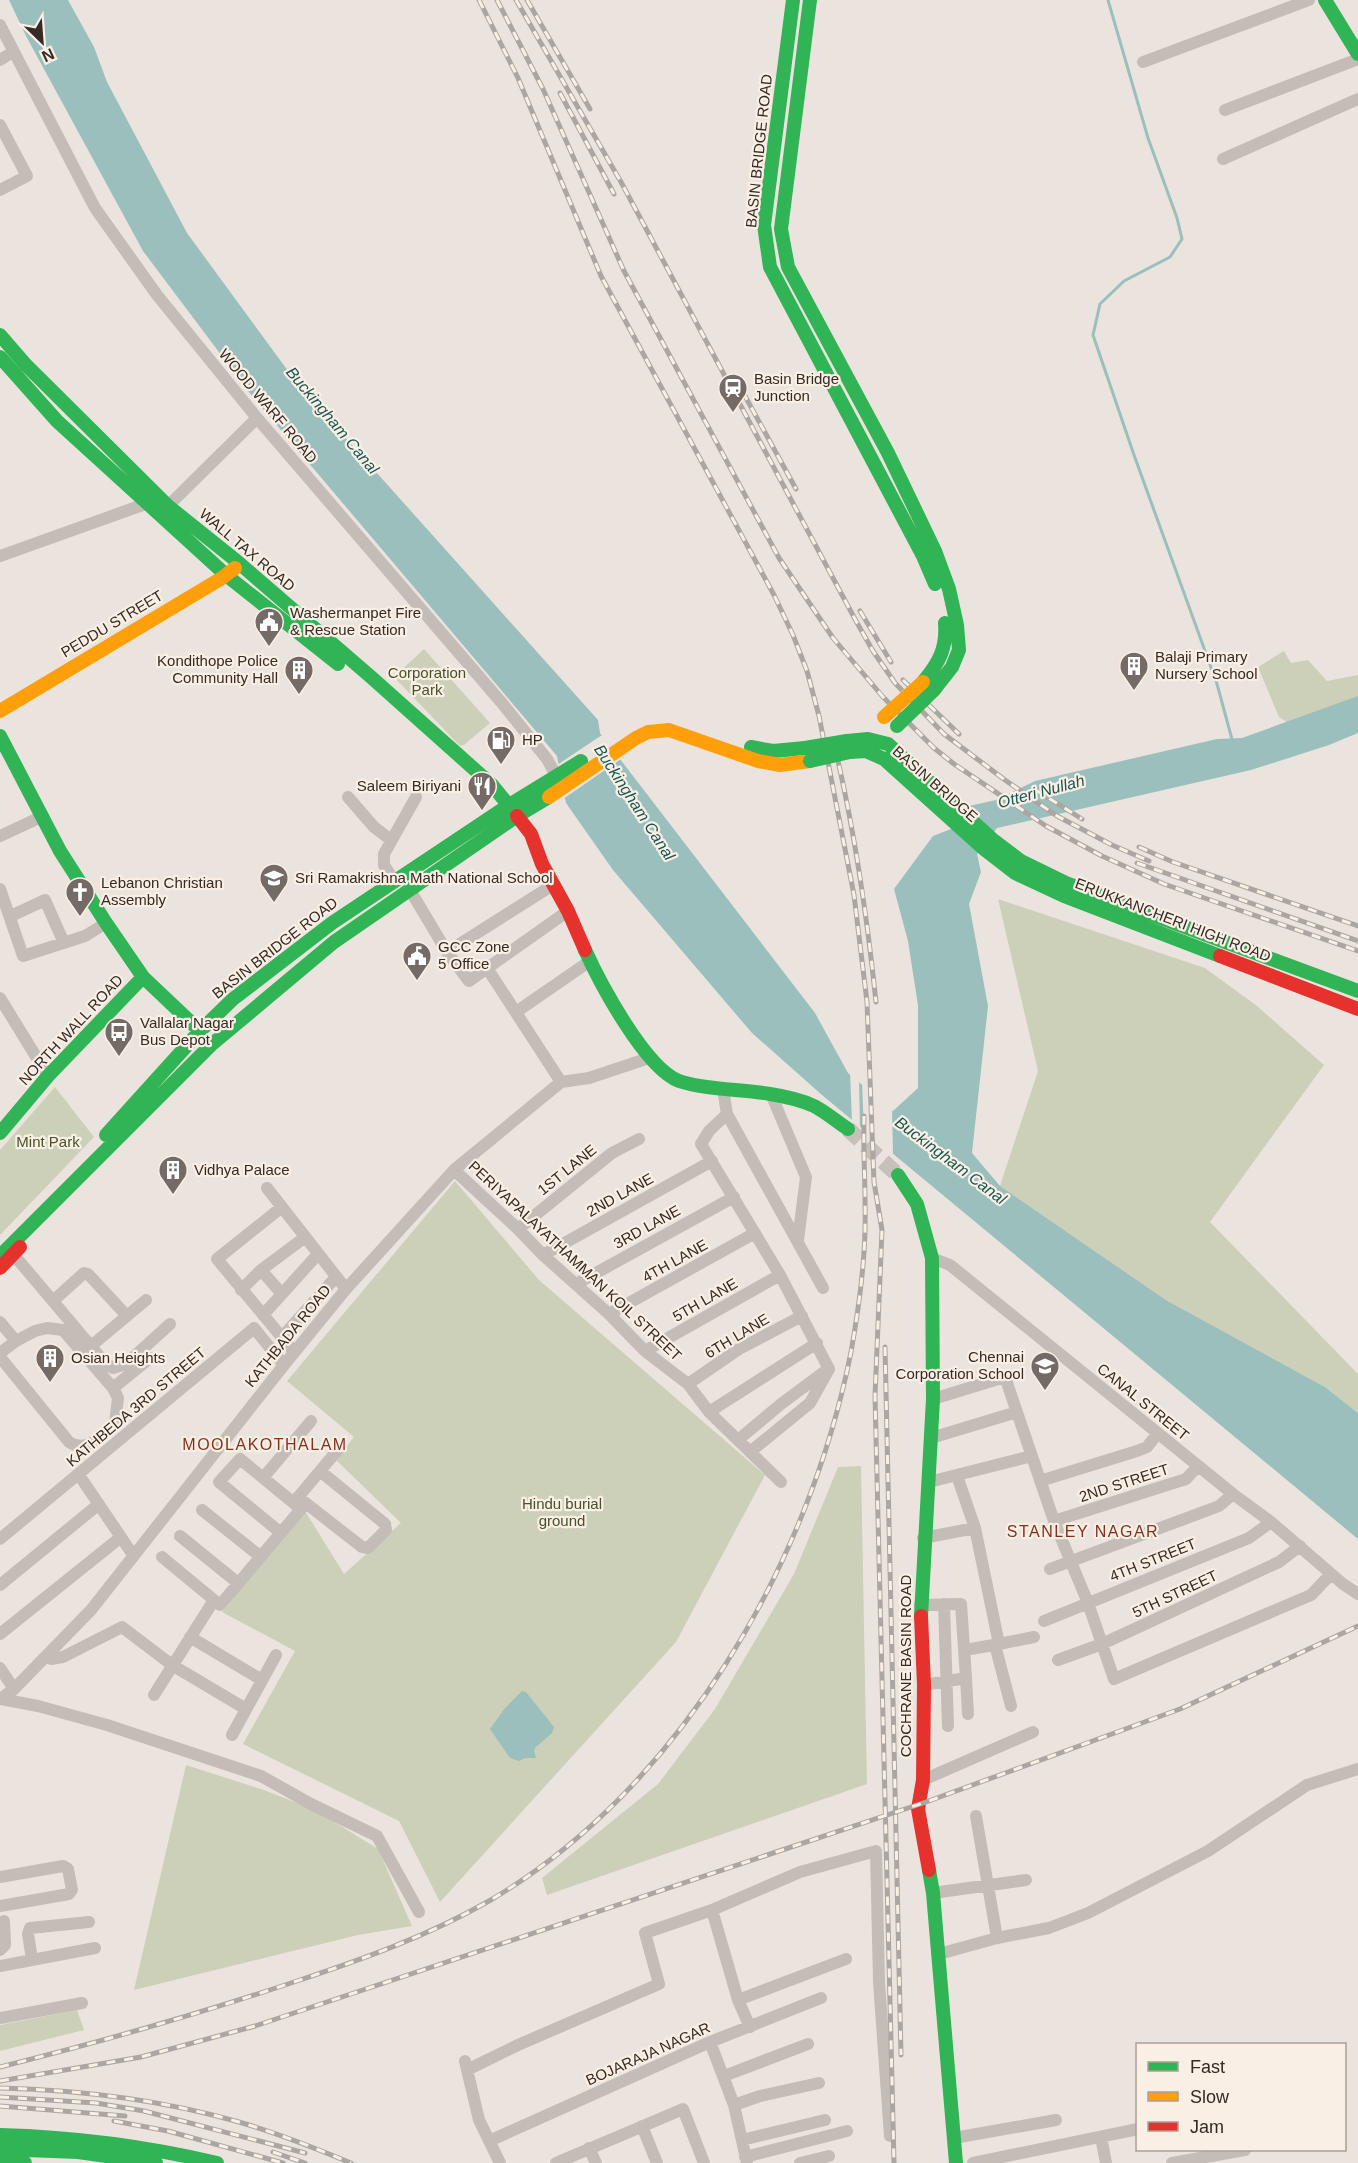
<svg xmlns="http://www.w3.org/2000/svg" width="1358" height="2163" font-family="Arial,sans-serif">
  <rect width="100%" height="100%" fill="#ebe4de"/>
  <!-- green -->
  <path fill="#cdd0b8" d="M424 649 490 723 464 745 460 746 394 677Z
    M1284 651 1291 663 1308 660 1327 681 1358 675V697L1288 723 1279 717 1258 667Z
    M998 899 1205 968 1257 1006 1324 1065 1210 1222 1358 1374V1413L1325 1387 1166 1300 1000 1186 1038 1071Z
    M55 1087 94 1137 0 1235V1150Z
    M455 1181 539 1280 765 1475 676 1642 440 1902 399 1821 243 1744 295 1651 222 1612 305 1511 344 1574 401 1523 336 1460 354 1437 287 1381Z
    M861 1466 867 1784 547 1895 542 1878 658 1784 715 1709 794 1574 838 1467Z
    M186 1765 264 1790 315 1810 378 1849 412 1926 358 1935 134 1990Z
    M77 2010 84 2030 0 2051V2025Z"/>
  <!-- water -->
  <path fill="#9abfbc" d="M9 0H68L94 47 107 82 187 233 299 386 598 720 600 733 815 1013 848 1073 893 1111 918 1088V1005L908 941 894 889 933 836 951 829 969 806 996 800 1035 781 1217 739 1242 738 1358 696V733L1329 745 1251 770 997 828 977 854 981 872 969 904 988 1006 972 1153 1000 1186 1166 1300 1325 1387 1358 1413V1539L822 1095 752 1033 613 870 566 803 557 756 252 396 143 251 26 36Z
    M522 1691 526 1692 554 1727 552 1733 535 1748 534 1751 536 1758H525L519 1761 510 1758 490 1729 505 1708Z"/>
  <!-- pier -->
  <path fill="#ebe4de" d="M605 733 624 757 563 799 557 765Z
    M850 1071 859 1078 860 1130 852 1123Z
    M862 1081 875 1092V1095H879L892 1106 893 1157 864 1133Z"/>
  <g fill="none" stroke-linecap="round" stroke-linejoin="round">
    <!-- stream -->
    <path stroke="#9abfbc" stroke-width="3" d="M1108 0 1148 138 1177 218 1182 239 1170 257 1124 281 1100 304 1093 335 1134 455 1217 684 1233 743"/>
    <!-- secondary-tunnel -->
    <path stroke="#c7bfb9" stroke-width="16" stroke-dasharray="16 8" stroke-linecap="butt" d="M848 1129 898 1175"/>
    <!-- street -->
    <path stroke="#c4bcb7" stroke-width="12" d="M0 25 95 208 157 295 257 418 501 702 547 759 557 777
      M0 60 13 52
      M1143 62 1309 0
      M1225 110 1358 59
      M0 125 27 176 0 190
      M1223 159 1358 99
      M168 506 257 418
      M0 556 148 503
      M348 797 374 827 391 840
      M0 836 43 816
      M394 881 384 865V854L416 797
      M0 889 23 956 85 936 106 923
      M410 890 447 952 469 981 568 911
      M11 916 45 900 64 943
      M447 952 553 885
      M487 968 561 1082
      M0 998 48 1076
      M516 1012 590 961
      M723 1089 727 1114 823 1288
      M771 1094 806 1177 798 1240
      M727 1114 709 1131 701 1144 780 1275 829 1369 810 1403 750 1452
      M454 1170 518 1229 543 1255 609 1314 645 1351 688 1384 709 1412 781 1482
      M267 1188 346 1289
      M282 1207 217 1259 294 1352
      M518 1229 612 1153 639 1139
      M14 1255 106 1364 113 1368 126 1364 170 1324
      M543 1255 712 1161
      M932 1258 950 1265 1233 1494 1271 1522 1343 1584 1358 1594
      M261 1270 282 1294
      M576 1284 734 1197
      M241 1290 261 1270 304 1238
      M53 1301 84 1273 88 1274 127 1316
      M609 1314 755 1233
      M263 1315 318 1254
      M0 1322 16 1341 35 1331 47 1328 63 1330 113 1388 150 1358
      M282 1337 336 1277
      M91 1346 146 1300
      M645 1351 780 1275
      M0 1353 16 1341
      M0 1357 69 1442C87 1454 102 1435 115 1423L118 1398 113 1388
      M688 1384 739 1349 802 1316
      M933 1399 1005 1377 1054 1521 1088 1603 1114 1679 1311 1595 1331 1574
      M709 1412 817 1343
      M931 1438 1017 1412
      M738 1440 781 1404 824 1372
      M79 1475 133 1555
      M957 1476 975 1528 999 1644 965 1650
      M263 1478 311 1421
      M1040 1481 1137 1451 1147 1447 1158 1433
      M929 1482 1032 1456
      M298 1497 362 1547 368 1548 386 1530 385 1524 320 1471
      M294 1502 341 1446
      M202 1510 261 1557
      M1054 1521 1186 1479 1198 1466
      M180 1536 238 1583
      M923 1538 975 1528
      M0 1539 254 1328 284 1365
      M162 1557 220 1605 301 1509 240 1459 219 1482 281 1533
      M1050 1569 1219 1506 1233 1494
      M0 1585 99 1504
      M944 1604 948 1726
      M920 1605 961 1604 966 1678 924 1685
      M1044 1621 1249 1538 1271 1522
      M0 1634 121 1537
      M190 1637 262 1680
      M999 1644 1034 1637
      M995 1645 1011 1706
      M46 1657 51 1659 63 1657 122 1627 172 1665 246 1709
      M1058 1660 1102 1644 1279 1562 1300 1546
      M0 1668 14 1689
      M966 1678 968 1714
      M154 1695 214 1600
      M0 1699 14 1689 91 1610 284 1365 346 1289 454 1170 561 1082 589 1078 649 1058
      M1 1699 38 1706 107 1725 261 1776 311 1804 377 1836 419 1912
      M232 1735 276 1655
      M923 1780 1033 1732
      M976 1816 997 1938
      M0 1877 63 1866 68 1869 72 1890 69 1894 0 1906
      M933 1893 1026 1880
      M712 1910 738 2000 750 2027
      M0 1950 5 1945 4 1921
      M939 1954 997 1938 1049 1928 1088 1913 1208 1851 1307 1785 1358 1769
      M32 1959 28 1934 30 1928 89 1922
      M0 1966 95 1948
      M738 2000 846 1959
      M0 2018 82 2003
      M710 2042 734 2105 747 2163
      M465 2061 479 2120 500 2163
      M467 2070 518 2045 659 1984 645 1933 712 1910 800 1872 876 1851 879 1982 890 2136
      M724 2076 808 2044
      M734 2105 760 2096 819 2083
      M642 2126 657 2163
      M1101 2137 1106 2163
      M954 2138 1056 2120
      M742 2140 825 2120
      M489 2141 710 2042 821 1998
      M589 2148 596 2163
      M745 2157 847 2131
      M556 2163 683 2109 704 2163
      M800 2163 829 2156
      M973 2163 1138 2129
      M1172 2163 1245 2150"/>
    <!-- fast -->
    <path stroke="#30b455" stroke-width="14" d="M793 0 764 225 770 267 923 556 935 584
      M810 0 781 229 788 267 888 453 935 551 949 589 957 625 959 650 952 667 934 690
      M1325 0 1358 54
      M0 335 26 365 168 506 239 563 371 677 492 785 515 813
      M0 357 57 421 226 575 338 664
      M923 682C939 663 947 648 945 623
      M0 736 60 851 106 923 143 977 200 1031
      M847 741 868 739 888 744 992 839 1021 861 1066 883 1358 991
      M751 747 773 751 805 748
      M850 752 866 751 884 759 984 849 1015 873 1064 896 1220 956
      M585 950C600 983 645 1068 679 1081 705 1090 743 1089 770 1094 783 1096 801 1100 814 1106 826 1112 837 1122 848 1129
      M0 1133 48 1076 143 977
      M106 1135 200 1031 233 999 332 923 509 805 581 761
      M898 1175 917 1204 932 1258 933 1399 921 1616
      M0 1256 211 1045 334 942 517 816 549 797
      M929 1870 933 1893 956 2163
      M0 2135C74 2137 145 2146 217 2163
      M0 2149 78 2152 156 2163
      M0 2162 25 2163"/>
    <!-- slow -->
    <path stroke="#ff9f0a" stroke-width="14" d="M0 711 222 578 235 568
      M549 797 636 738 648 732 669 730 758 761 780 765 810 761"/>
    <!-- jam -->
    <path stroke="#e5322d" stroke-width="14" d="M517 816 531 834 542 864 568 911 585 950
      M1220 956 1358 1009
      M0 1268 20 1247
      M921 1616 924 1685 923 1780 918 1809 929 1870"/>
    <!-- rail casing -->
    <g stroke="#aca6a2" stroke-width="5">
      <path id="rail" d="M479 0 518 78 601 276 774 595 793 635 807 671 819 716 854 895 867 1002 874 1182 882 1230 875 1396 894 2163
        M497 0 543 89 624 271 779 558 833 638 883 697 934 748 954 764 1046 826 1102 856 1164 884 1358 951
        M516 0 621 182 856 621 873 651 895 683 944 734 1005 780 1057 816 1112 845 1149 861
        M527 0 590 109
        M560 93 614 194
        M734 376 796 489
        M860 611 891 662
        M903 680 959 734
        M835 748C855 832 867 916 876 1002
        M1034 789 1082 819
        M1139 847 1173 862 1358 926
        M1137 863 1358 941
        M885 1347 901 2055
        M0 2067C100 2042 199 2014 297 1981 363 1959 428 1936 489 1901 679 1790 809 1564 851 1352 858 1313 864 1270 865 1231 866 1193 863 1154 864 1116
        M0 2081 141 2057 255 2026 926 1802 1180 1709 1358 1626
        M0 2088C81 2090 162 2100 239 2122 277 2133 315 2148 351 2163
        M0 2097 96 2103 144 2111 305 2153
        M0 2106 125 2116
        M114 2121 168 2131 283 2163
        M273 2152 305 2163"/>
    </g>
    <!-- rail -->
    <use href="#rail" stroke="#f9efe4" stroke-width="3" stroke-dasharray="9" stroke-linecap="butt"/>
    <!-- fast-bridge -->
    <path stroke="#30b455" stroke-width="14" d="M897 726 934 690
      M805 748 847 741
      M810 761 850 752"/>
    <!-- slow-bridge -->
    <path stroke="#ff9f0a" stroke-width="14" d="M884 717 923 682"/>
  </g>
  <!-- icons -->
  <defs>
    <g id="station-pin" transform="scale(1.5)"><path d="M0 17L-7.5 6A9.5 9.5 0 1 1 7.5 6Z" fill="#756b66" stroke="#f9efe4"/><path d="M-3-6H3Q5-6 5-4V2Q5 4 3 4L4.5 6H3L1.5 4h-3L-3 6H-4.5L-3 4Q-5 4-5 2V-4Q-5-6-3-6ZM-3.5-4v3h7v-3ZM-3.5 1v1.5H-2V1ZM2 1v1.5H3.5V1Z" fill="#fff"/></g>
    <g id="civic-pin" transform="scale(1.5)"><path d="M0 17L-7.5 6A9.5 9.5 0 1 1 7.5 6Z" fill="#756b66" stroke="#f9efe4"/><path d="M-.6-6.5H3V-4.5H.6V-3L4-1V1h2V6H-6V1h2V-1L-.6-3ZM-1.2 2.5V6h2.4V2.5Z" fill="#fff"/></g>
    <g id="building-pin" transform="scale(1.5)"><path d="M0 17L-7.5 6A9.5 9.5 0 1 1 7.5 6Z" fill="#756b66" stroke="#f9efe4"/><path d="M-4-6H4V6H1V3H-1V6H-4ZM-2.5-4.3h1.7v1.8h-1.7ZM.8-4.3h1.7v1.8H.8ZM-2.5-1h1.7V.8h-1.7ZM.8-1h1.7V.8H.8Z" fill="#fff"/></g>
    <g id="fuel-pin" transform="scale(1.5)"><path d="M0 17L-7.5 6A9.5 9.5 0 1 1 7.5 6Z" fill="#756b66" stroke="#f9efe4"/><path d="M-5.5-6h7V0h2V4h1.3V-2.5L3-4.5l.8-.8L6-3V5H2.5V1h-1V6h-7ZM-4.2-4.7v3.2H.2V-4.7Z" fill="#fff"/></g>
    <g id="restaurant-pin" transform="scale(1.5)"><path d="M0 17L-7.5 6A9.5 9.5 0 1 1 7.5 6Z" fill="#756b66" stroke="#f9efe4"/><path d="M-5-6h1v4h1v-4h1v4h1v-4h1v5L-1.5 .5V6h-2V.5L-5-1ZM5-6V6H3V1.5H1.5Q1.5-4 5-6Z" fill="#fff"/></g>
    <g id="school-pin" transform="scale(1.5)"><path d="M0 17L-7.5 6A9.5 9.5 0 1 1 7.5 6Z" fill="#756b66" stroke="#f9efe4"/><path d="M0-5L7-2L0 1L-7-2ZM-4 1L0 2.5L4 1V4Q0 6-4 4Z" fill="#fff"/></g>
    <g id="church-pin" transform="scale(1.5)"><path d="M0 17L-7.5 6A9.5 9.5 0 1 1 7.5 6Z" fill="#756b66" stroke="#f9efe4"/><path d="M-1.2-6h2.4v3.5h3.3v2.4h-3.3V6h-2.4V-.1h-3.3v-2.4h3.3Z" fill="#fff"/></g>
    <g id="bus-pin" transform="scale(1.5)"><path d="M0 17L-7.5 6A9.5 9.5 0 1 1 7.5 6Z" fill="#756b66" stroke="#f9efe4"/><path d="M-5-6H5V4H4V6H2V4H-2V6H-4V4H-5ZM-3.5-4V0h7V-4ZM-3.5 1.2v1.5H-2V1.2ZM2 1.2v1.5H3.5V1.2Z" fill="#fff"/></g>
  </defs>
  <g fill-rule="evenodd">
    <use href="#station-pin" x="733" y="388"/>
    <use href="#civic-pin" x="269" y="622"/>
    <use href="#building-pin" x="1134" y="666"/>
    <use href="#building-pin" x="299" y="670"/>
    <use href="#fuel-pin" x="501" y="740"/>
    <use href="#restaurant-pin" x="482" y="786"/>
    <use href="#school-pin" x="274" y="878"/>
    <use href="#church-pin" x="80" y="892"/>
    <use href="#civic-pin" x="417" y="956"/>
    <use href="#bus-pin" x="119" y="1032"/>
    <use href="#building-pin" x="173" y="1170"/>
    <use href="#building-pin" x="50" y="1358"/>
    <use href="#school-pin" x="1045" y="1366"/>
  </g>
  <g text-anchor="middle" stroke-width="4.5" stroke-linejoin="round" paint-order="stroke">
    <!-- street labels -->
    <g font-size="15" fill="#352a26" stroke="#f9efe4">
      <text transform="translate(759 151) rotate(-84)" y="5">BASIN BRIDGE ROAD</text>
      <text transform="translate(268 406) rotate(50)" y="5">WOOD WARF ROAD</text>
      <text transform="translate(247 550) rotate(40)" y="5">WALL TAX ROAD</text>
      <text transform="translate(112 624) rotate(-31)" y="5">PEDDU STREET</text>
      <text transform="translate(935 784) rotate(41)" y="5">BASIN BRIDGE</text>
      <text transform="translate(1173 920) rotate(21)" y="5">ERUKKANCHERI HIGH ROAD</text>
      <text transform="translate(275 948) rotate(-38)" y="5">BASIN BRIDGE ROAD</text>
      <text transform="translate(71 1030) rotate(-47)" y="5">NORTH WALL ROAD</text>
      <text transform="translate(567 1170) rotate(-39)" y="5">1ST LANE</text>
      <text transform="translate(620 1195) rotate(-29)" y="5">2ND LANE</text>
      <text transform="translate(647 1227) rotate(-29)" y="5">3RD LANE</text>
      <text transform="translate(575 1261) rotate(43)" y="5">PERIYAPALAYATHAMMAN KOIL STREET</text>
      <text transform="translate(675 1261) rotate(-29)" y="5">4TH LANE</text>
      <text transform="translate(705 1300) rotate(-30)" y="5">5TH LANE</text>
      <text transform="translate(288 1336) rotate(-51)" y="5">KATHBADA ROAD</text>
      <text transform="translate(737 1336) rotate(-31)" y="5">6TH LANE</text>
      <text transform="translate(1143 1402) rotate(39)" y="5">CANAL STREET</text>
      <text transform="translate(136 1407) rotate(-40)" y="5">KATHBEDA 3RD STREET</text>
      <text transform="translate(1124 1483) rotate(-18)" y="5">2ND STREET</text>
      <text transform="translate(1153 1560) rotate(-22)" y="5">4TH STREET</text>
      <text transform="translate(1175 1594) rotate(-25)" y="5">5TH STREET</text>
      <text transform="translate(906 1666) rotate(-90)" y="5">COCHRANE BASIN ROAD</text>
      <text transform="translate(648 2054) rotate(-24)" y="5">BOJARAJA NAGAR</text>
    </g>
    <!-- poi labels -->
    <g font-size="15" fill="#352a26" stroke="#f9efe4" text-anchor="start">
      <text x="754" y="384">Basin Bridge<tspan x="754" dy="17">Junction</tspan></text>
      <text x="290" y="618">Washermanpet Fire<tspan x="290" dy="17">&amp; Rescue Station</tspan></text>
      <text x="1155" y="662">Balaji Primary<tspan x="1155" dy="17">Nursery School</tspan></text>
      <text x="278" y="666" text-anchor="end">Kondithope Police<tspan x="278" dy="17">Community Hall</tspan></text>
      <text x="522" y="745">HP</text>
      <text x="461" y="791" text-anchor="end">Saleem Biriyani</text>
      <text x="295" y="883">Sri Ramakrishna Math National School</text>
      <text x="101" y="888">Lebanon Christian<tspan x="101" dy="17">Assembly</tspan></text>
      <text x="438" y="952">GCC Zone<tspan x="438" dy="17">5 Office</tspan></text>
      <text x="140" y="1028">Vallalar Nagar<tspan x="140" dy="17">Bus Depot</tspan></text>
      <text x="194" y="1175">Vidhya Palace</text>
      <text x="1024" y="1362" text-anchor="end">Chennai<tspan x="1024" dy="17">Corporation School</tspan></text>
      <text x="71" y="1363">Osian Heights</text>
    </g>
    <!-- park labels -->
    <g font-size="15" fill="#465329" stroke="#f9efe4">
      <text x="427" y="678">Corporation<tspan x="427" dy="17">Park</tspan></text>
      <text x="48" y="1147">Mint Park</text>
      <text x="562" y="1509">Hindu burial<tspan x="562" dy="17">ground</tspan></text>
    </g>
    <!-- water labels -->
    <g font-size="16" font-style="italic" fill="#1b5656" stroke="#f9efe4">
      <text transform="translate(333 420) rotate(50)" y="6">Buckingham Canal</text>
      <text transform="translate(1041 791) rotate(-15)" y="6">Otteri Nullah</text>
      <text transform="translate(635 802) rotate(57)" y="6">Buckingham Canal</text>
      <text transform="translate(951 1160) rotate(37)" y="6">Buckingham Canal</text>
    </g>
    <!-- neighbourhood labels -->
    <g font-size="16" letter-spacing="1.5" fill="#85311e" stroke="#f9efe4">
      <text x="265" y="1450">MOOLAKOTHALAM</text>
      <text x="1083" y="1537">STANLEY NAGAR</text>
    </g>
  </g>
  <!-- legend -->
  <rect x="1136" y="2043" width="210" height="108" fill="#f9efe4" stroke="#aba098" stroke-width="1.5"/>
  <rect x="1148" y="2062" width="30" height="9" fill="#30b455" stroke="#aba098" stroke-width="1.5"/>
  <text x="1190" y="2073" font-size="18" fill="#352a26">Fast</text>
  <rect x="1148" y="2092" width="30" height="9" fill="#ff9f0a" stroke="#aba098" stroke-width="1.5"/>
  <text x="1190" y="2103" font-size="18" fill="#352a26">Slow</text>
  <rect x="1148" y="2122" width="30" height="9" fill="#e5322d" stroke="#aba098" stroke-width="1.5"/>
  <text x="1190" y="2133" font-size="18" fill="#352a26">Jam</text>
  <!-- north arrow -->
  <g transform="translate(42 42) rotate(155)" stroke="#f9efe4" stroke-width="4.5" paint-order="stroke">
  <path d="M0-4.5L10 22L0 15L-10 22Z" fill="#352a26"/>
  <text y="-9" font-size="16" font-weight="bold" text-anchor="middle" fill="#352a26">N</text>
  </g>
</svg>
